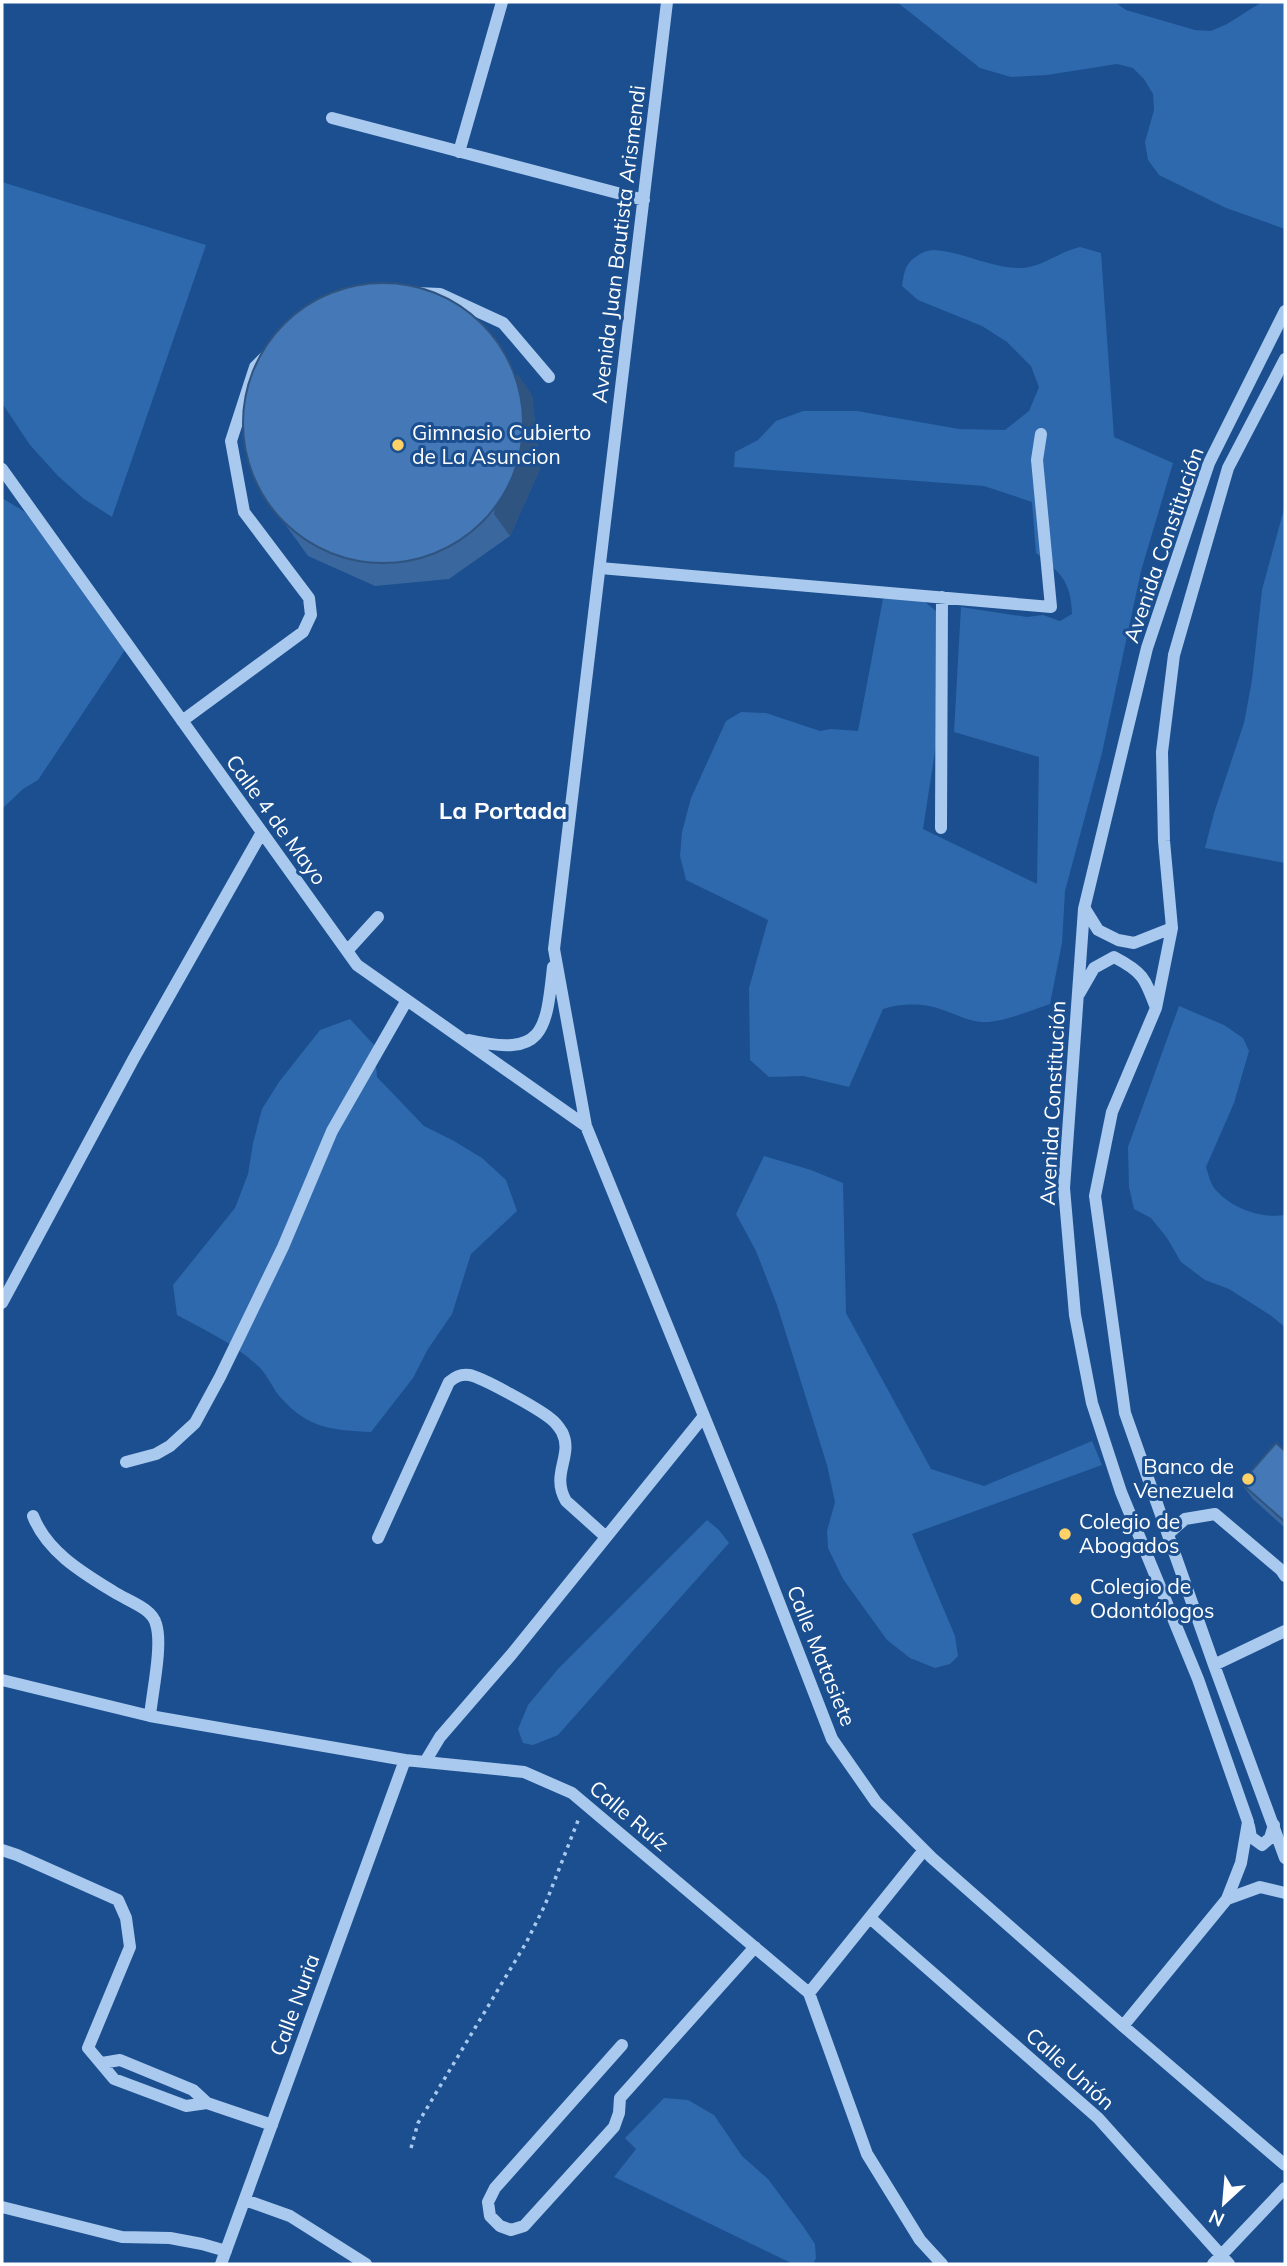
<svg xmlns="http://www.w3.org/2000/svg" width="1287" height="2266" font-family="Mulish,sans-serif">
  <rect width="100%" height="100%" fill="#1b4f8f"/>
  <!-- green -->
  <path fill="#2e69ad" d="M897 2H1115L1126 10 1195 30 1211 31 1227 24 1262 2H1285V229L1226 208 1159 175 1148 160 1145 142 1154 110 1153 94 1144 79 1133 68 1117 64 1047 75 1011 77 980 68Z
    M2 182 206 245 112 517 84 499 58 476 30 445 2 403Z
    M1080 247 1101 253 1114 437 1173 463 1141 571 1102 753 1065 891 1062 943 1050 1004C1032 1010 1004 1022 985 1022 969 1022 958 1015 943 1010 924 1003 902 1003 883 1009L849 1087 803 1076 769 1077 750 1060 749 988 768 920 686 880 680 856 682 832 691 798 726 721 741 712 766 713 820 731 831 729 858 731 883 599 920 598 936 611V745L923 829 1037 884 1039 757 954 732 961 607 1027 617 1043 615 1060 621 1072 614C1071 581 1060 572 1036 553L1032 502 984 486 734 467 735 452 758 440 776 421 803 411H857L959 429 1005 430 1029 411 1039 387 1031 366 1007 342 982 326 918 300 902 286C903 280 904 271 907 266 912 257 925 250 934 250 960 251 991 268 1019 268 1042 268 1058 252 1080 247Z
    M2 498 25 512 127 647 38 780 23 789 2 809Z
    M1285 505V863L1205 848 1214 813 1244 723 1252 680 1262 590Z
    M1179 1006 1224 1025 1243 1038 1249 1051 1234 1103 1206 1167C1208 1173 1210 1182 1214 1188 1231 1208 1260 1219 1285 1215V1327L1270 1315 1229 1289 1205 1280 1181 1262 1167 1238 1151 1218 1134 1209 1129 1187 1128 1147Z
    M350 1019 374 1045 377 1077 424 1126 454 1141 482 1158 506 1180 517 1211 471 1254 452 1314 428 1349 413 1378 371 1432C333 1430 309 1429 282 1399 273 1390 269 1377 260 1368 236 1344 206 1331 177 1315L173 1285 235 1208 248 1174 253 1143 262 1109 279 1082 320 1030Z
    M764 1156 811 1170 843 1183 846 1313 931 1469 984 1486 1092 1441 1102 1465 912 1534 955 1636 958 1656 950 1664 935 1668 910 1658 887 1640 843 1579 828 1548 827 1531 835 1502 827 1465 777 1305 756 1251 736 1214Z
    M707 1520 719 1530 729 1543 558 1735 533 1745 523 1743 518 1729 528 1705 558 1669Z
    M664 2098 688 2100 714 2115 742 2156 768 2179 803 2226 815 2244 816 2258 813 2264H793L614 2177 636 2149 625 2138Z"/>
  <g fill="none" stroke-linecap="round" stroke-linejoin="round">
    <!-- path -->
    <path stroke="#a9c9ee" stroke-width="3.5" stroke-dasharray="3.5 5" stroke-linecap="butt" d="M411 2148 418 2123 526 1943 545 1905 579 1818"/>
    <!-- minor -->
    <path stroke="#a9c9ee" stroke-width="12" d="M667 2 554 949 586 1126 763 1561 832 1739 876 1802 932 1858 1123 2026 1285 2165
      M332 118 644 200
      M459 152 502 2
      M416 293 440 294 503 323 549 377
      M1285 359 1228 468 1174 655 1162 752 1164 841 1172 928 1156 1008 1112 1112 1095 1196 1125 1413 1214 1665 1285 1858
      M2 469 357 965 586 1126
      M600 568 1051 607 1037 460 1041 434
      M182 721 303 632 311 615 309 598 244 512 231 441 255 367 268 354
      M941 828 942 597
      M1085 909 1098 930 1118 940 1134 943 1172 928
      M347 951 378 917
      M1079 994 1094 968 1114 957C1143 972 1145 978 1156 1008
      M469 1040C543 1057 546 1033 553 967
      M2 1303 134 1058 262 832
      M126 1462 156 1454 170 1446 195 1423 220 1377 283 1247 332 1131 407 1000
      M33 1516C47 1552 83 1573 114 1592 128 1601 152 1608 156 1624 163 1645 152 1693 150 1716
      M1168 1534 1185 1519 1215 1514 1281 1570 1285 1576
      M378 1538 449 1382C455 1377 460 1374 469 1375 482 1377 539 1409 551 1419 555 1422 559 1427 562 1432 574 1456 550 1473 566 1501L606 1537
      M1214 1665 1285 1631
      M2 1680 150 1716 405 1760 524 1772 572 1793 809 1993 867 2154 920 2240 942 2264
      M425 1762 440 1737 511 1655 704 1416
      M1249 1826 1251 1837 1262 1845 1270 1838 1274 1825
      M2 1850 17 1855 118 1900 126 1918 130 1947 88 2048 114 2079 186 2106 207 2103 272 2125
      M1227 1899 1241 1863 1248 1822 1198 1679 1121 1492 1092 1403 1075 1315 1064 1188 1084 909 1147 648 1209 463 1285 311
      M870 1918 1098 2118 1229 2264
      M809 1993 924 1850
      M1123 2026 1227 1899 1260 1887 1285 1893
      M622 2045 495 2188 488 2202 490 2216 500 2226 511 2230 524 2226 614 2127 619 2113 620 2098 755 1947
      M102 2063 120 2060 193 2090 207 2103
      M245 2200 290 2216 366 2264
      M2 2207 122 2237 170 2238 202 2244 226 2251
      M221 2264 405 1760
      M1213 2264 1285 2188"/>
  </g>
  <!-- wall -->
  <path fill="#3a679d" d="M532 395 540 469 510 536 449 579 375 586 308 556 264 495Z
    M1285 1451V1528L1253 1499 1241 1483Z"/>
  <!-- shaded-wall -->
  <path fill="#305480" d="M517 373 532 395 540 469 510 536 494 514Z"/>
  <!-- building -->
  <path fill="#4478b7" stroke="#305480" stroke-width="2" d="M243 423a140 140 0 1 1 280 0a140 140 0 1 1-280 0Z
    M1276 1443 1285 1451V1522L1241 1483Z"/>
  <!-- markers -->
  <g fill="#ffd166" stroke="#1b4f8f" stroke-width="2.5">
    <circle cx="398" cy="445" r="7"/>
    <circle cx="1248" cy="1479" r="7"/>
    <circle cx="1065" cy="1534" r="7"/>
    <circle cx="1076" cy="1599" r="7"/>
  </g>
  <g text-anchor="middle" stroke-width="6" stroke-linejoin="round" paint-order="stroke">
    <!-- street labels -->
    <g font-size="21" fill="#fff" stroke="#1b4f8f">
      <text transform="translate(619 244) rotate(-83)" y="7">Avenida Juan Bautista Arismendi</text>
      <text transform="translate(1164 545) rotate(-71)" y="7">Avenida Constitución</text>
      <text transform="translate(276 820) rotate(54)" y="7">Calle 4 de Mayo</text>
      <text transform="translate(1053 1103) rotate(-87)" y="7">Avenida Constitución</text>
      <text transform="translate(821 1656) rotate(68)" y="7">Calle Matasiete</text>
      <text transform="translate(629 1816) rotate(40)" y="7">Calle Ruíz</text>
      <text transform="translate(295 2005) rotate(-70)" y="7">Calle Nuria</text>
      <text transform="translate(1070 2069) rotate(42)" y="7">Calle Unión</text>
    </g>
    <!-- poi labels -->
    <g font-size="21" fill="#fff" stroke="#1b4f8f" text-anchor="start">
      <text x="412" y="440">Gimnasio Cubierto<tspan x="412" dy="24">de La Asuncion</tspan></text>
      <text x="1234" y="1474" text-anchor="end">Banco de<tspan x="1234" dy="24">Venezuela</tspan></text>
      <text x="1079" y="1529">Colegio de<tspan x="1079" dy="24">Abogados</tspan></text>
      <text x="1090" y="1594">Colegio de<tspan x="1090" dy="24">Odontólogos</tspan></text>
    </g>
    <!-- quarter labels -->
    <g font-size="24" font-weight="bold" fill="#fff" stroke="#1b4f8f">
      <text x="503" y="819">La Portada</text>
    </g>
  </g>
  <!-- border -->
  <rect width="1287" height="2266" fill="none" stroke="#ffffff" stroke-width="7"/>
  <!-- north arrow -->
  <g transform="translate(1224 2203) rotate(206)" stroke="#1b4f8f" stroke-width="5" paint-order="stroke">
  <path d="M0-5L12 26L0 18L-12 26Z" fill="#ffffff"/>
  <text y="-10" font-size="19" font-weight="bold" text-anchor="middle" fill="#ffffff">N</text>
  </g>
</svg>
